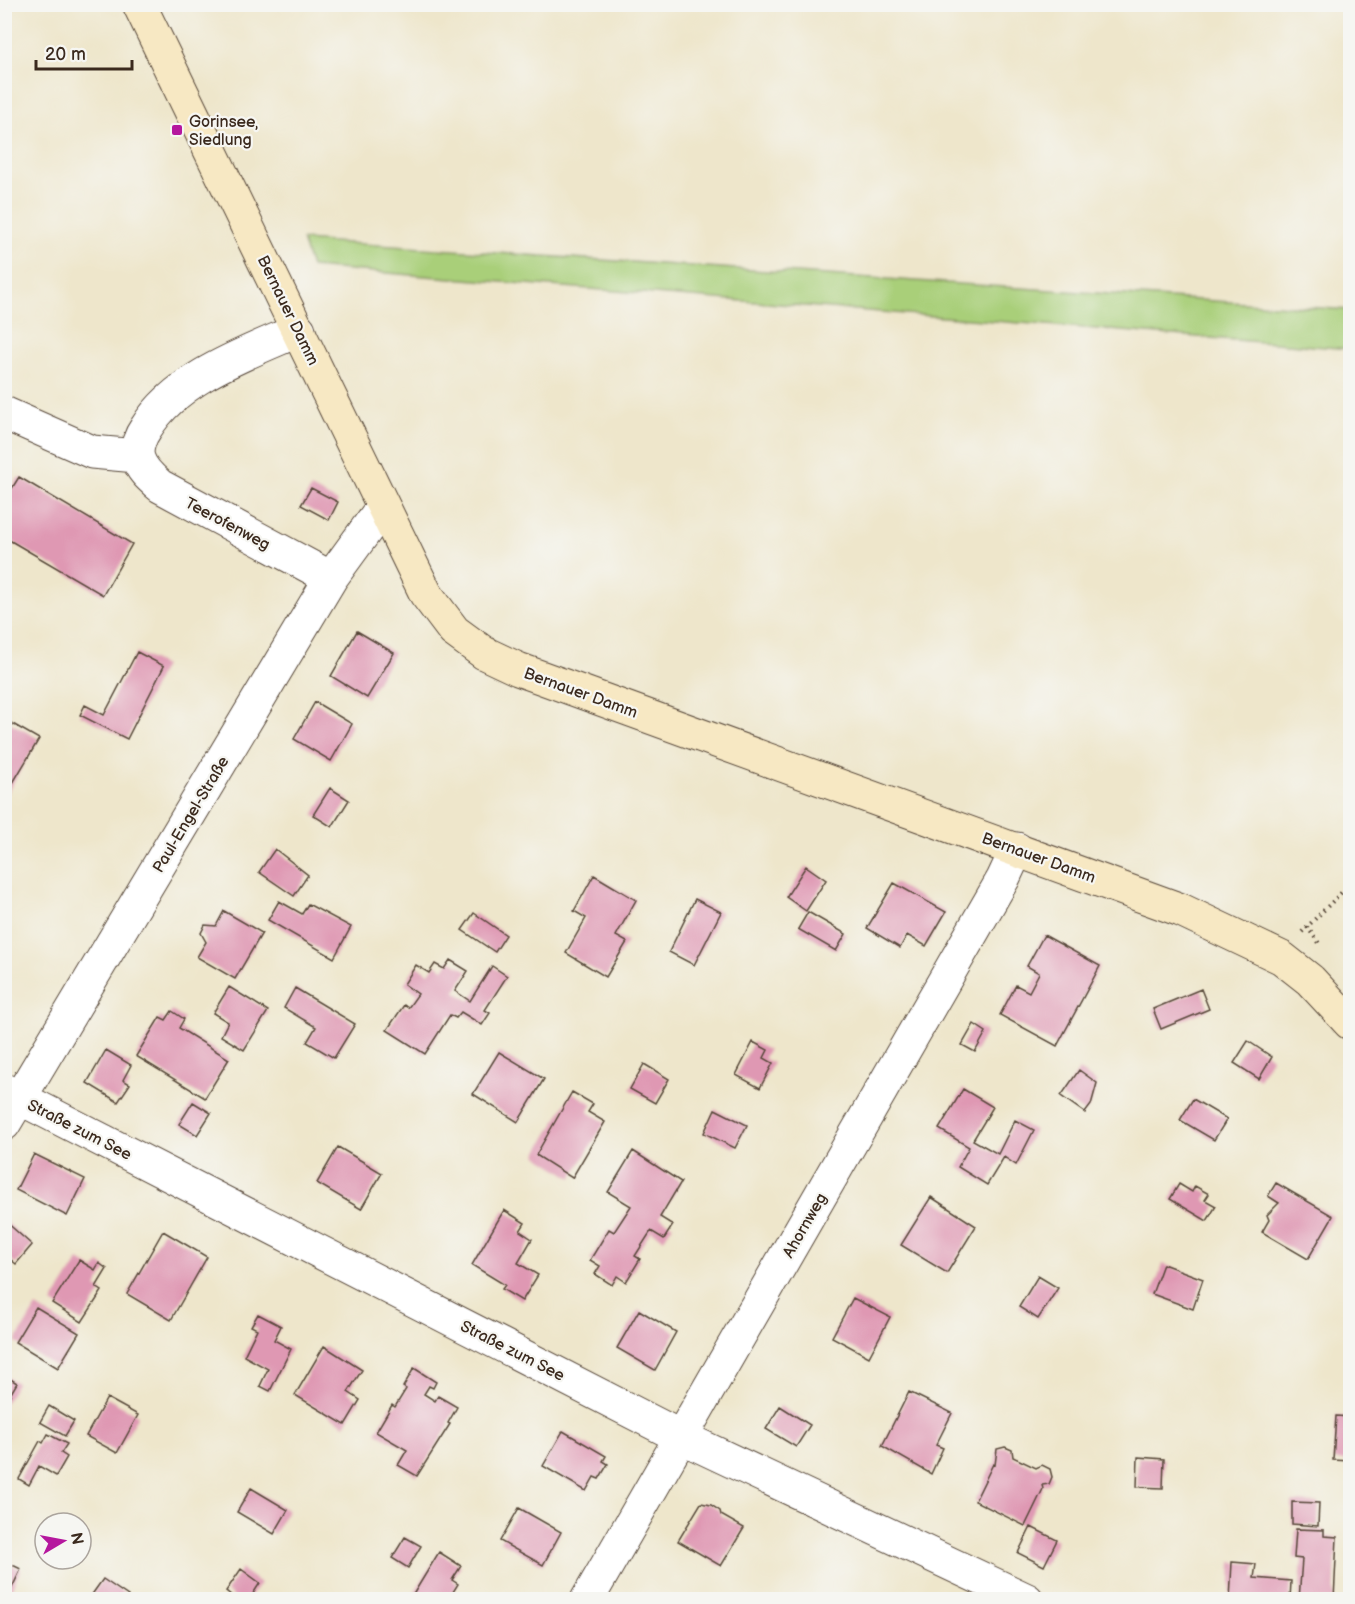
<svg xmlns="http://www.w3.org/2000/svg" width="1355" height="1604" font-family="'Balsamiq Sans',sans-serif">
  <rect width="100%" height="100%" fill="#f6f6f2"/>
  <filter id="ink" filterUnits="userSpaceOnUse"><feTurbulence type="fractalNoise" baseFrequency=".0167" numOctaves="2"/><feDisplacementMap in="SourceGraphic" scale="12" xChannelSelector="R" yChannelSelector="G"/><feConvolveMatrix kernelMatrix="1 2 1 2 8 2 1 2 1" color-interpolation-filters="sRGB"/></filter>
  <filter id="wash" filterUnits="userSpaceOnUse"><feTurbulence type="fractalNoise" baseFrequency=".008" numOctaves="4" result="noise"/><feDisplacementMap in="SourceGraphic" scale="24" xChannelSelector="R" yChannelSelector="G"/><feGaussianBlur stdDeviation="1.35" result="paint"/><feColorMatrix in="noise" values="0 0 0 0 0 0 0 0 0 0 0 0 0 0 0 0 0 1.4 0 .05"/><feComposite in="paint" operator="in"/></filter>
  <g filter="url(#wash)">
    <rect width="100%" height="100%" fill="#eee6cb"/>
    <!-- green -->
    <path fill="#a9cf79" stroke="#727c4c" stroke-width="1.5" d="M302 240 1350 310V349L311 267Z"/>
    <g id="blocks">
      <!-- building -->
      <path fill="#df98b3" d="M19 477 132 544 103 595 4 537V501Z
        M311 488 338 502 329 520 301 505Z
        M357 631 394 653 367 698 331 676Z
        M137 652 164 666 127 739 80 715 85 705 104 715Z
        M315 702 352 724 331 761 294 739Z
        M4 719 39 739 4 798Z
        M330 788 349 800 332 827 313 815Z
        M275 849 308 875 294 896 259 872Z
        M806 866 826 880 806 911 786 897Z
        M594 875 636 900 616 936 627 942 606 977 566 953 586 918 574 911Z
        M894 883 946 912 926 946 907 935 900 948 867 928Z
        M695 899 721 912 694 965 669 952Z
        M279 901 302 914 308 904 351 927 334 958 268 920Z
        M224 911 262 933 235 979 197 957 206 942 201 933 205 925 216 926Z
        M808 912 846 934 836 951 798 929Z
        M474 913 506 935 495 952 462 930Z
        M1044 935 1100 966 1057 1046 1000 1015 1016 985 1029 992 1039 973 1027 966Z
        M450 960 468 971 455 991 470 1001 492 966 507 976 485 1010 490 1013 482 1025 461 1012 456 1018 450 1015 425 1054 387 1030 404 1005 408 1008 418 994 404 984 416 965 429 973 435 964 444 969Z
        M229 987 268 1011 244 1050 221 1036 228 1022 213 1013Z
        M295 988 355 1024 334 1058 307 1042 316 1027 284 1008Z
        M1201 989 1209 1009 1161 1029 1153 1009Z
        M172 1011 184 1019 179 1028 229 1059 205 1098 136 1056 160 1017 166 1020Z
        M974 1024 986 1032 975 1052 962 1045Z
        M1248 1041 1272 1057 1259 1079 1234 1063Z
        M753 1042 768 1050 764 1058 773 1063 760 1088 736 1075Z
        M106 1050 131 1065 123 1080 130 1084 118 1102 87 1083Z
        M499 1052 544 1079 518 1122 473 1094Z
        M644 1064 669 1079 655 1103 630 1089Z
        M1079 1070 1097 1083 1091 1105 1085 1113 1061 1096Z
        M963 1089 993 1107 973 1140 998 1154 1015 1120 1034 1130 1016 1165 1004 1157 987 1185 958 1167 969 1147 939 1129Z
        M572 1092 593 1104 588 1112 605 1122 572 1178 536 1155Z
        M1193 1099 1227 1119 1214 1140 1180 1120Z
        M193 1102 211 1113 197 1135 179 1124Z
        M715 1109 747 1125 735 1148 704 1133Z
        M338 1147 382 1173 361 1209 317 1183Z
        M633 1151 681 1182 660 1217 673 1225 664 1239 651 1231 635 1256 640 1259 626 1282 617 1276 612 1285 595 1274 600 1266 590 1260 609 1229 614 1232 631 1206 608 1192Z
        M34 1154 85 1179 67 1216 16 1190Z
        M1276 1183 1333 1216 1308 1259 1262 1232 1269 1220 1267 1215 1279 1203 1268 1196Z
        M1179 1184 1192 1192 1195 1186 1209 1194 1205 1200 1216 1206 1207 1221 1170 1199Z
        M931 1197 976 1226 947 1273 901 1245Z
        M504 1210 525 1223 520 1231 532 1239 518 1263 538 1275 522 1301 502 1289 505 1285 472 1265Z
        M4 1220 32 1245 16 1264 4 1254Z
        M163 1231 207 1257 171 1320 127 1294Z
        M79 1260 95 1270 99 1263 107 1269 96 1287 102 1291 82 1322 52 1303Z
        M1163 1264 1203 1279 1193 1309 1152 1294Z
        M1038 1276 1058 1288 1038 1319 1019 1307Z
        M853 1298 890 1317 869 1357 832 1337Z
        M36 1307 79 1333 58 1368 15 1342Z
        M639 1310 676 1332 655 1370 617 1348Z
        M258 1314 281 1326 274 1340 291 1349 270 1391 260 1386 268 1369 244 1356 257 1329 251 1326Z
        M324 1346 362 1370 348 1392 360 1400 345 1425 295 1395Z
        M414 1368 436 1382 433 1388 429 1386 424 1394 435 1401 438 1396 457 1407 448 1423 450 1424 417 1476 398 1465 407 1450 376 1432 392 1405 395 1407 406 1389 403 1387Z
        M4 1375 17 1383 4 1405Z
        M909 1392 952 1413 936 1445 943 1448 931 1474 882 1446Z
        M107 1398 138 1415 117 1453 86 1436Z
        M49 1406 74 1421 65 1436 40 1422Z
        M780 1406 810 1425 796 1447 766 1429Z
        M1336 1416 1350 1417V1461L1333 1460Z
        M563 1431 606 1456 603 1461 608 1464 599 1479 594 1477 586 1491 543 1466Z
        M48 1434 67 1444 61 1453 67 1457 56 1476 39 1466 29 1485 19 1479 40 1441 43 1443Z
        M1005 1447 1012 1450 1013 1457 1036 1468 1042 1465 1050 1469 1052 1477 1049 1484 1042 1485 1043 1489 1025 1526 975 1501 993 1464 995 1465 997 1449Z
        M1138 1457 1164 1459 1163 1488 1137 1487Z
        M251 1488 288 1510 274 1534 237 1512Z
        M1292 1502 1319 1503 1318 1526 1292 1524Z
        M701 1503 711 1505 720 1511 721 1515 744 1528 721 1566 678 1541Z
        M519 1508 561 1532 543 1565 500 1541Z
        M1031 1527 1057 1540 1044 1566 1018 1553Z
        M1296 1529 1324 1530V1536L1337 1537 1334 1600H1299L1302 1559 1294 1558Z
        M405 1537 421 1546 408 1568 392 1558Z
        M439 1552 461 1566 452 1580 458 1584 448 1600H413L411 1598Z
        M4 1561 21 1569 6 1600H4Z
        M1232 1562 1256 1564 1254 1578 1291 1581 1290 1600H1230Z
        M241 1569 260 1583 249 1600H237L226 1591Z
        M103 1579 128 1596 126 1600H88Z"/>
    </g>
  </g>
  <g filter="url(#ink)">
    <use href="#blocks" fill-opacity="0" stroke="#564638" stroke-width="1.5"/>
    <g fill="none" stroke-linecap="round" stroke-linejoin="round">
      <!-- street casing -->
      <g stroke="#564638" stroke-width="35">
        <path id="street" d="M299 330C247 353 177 377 146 428 141 435 135 448 138 458 141 470 151 478 160 486L331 578
          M4 413 92 452 137 456
          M4 1090 681 1437 1027 1600
          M4 1124 331 578 382 508
          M587 1600 1003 879 1017 849"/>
      </g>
      <!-- secondary casing -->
      <g stroke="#564638" stroke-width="35">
        <path id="secondary" d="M139 4 426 594 454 631 484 653 518 669 1181 910 1282 958 1310 980 1350 1023"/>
      </g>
      <!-- path -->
      <path stroke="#564638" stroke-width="4" stroke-dasharray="1.5 4.5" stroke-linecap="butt" d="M1307 927 1319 943
        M1302 932 1350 884"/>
      <!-- street -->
      <use href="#street" stroke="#fff" stroke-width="33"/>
      <!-- secondary -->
      <use href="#secondary" stroke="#f7e8c3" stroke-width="33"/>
    </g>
  </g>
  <!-- markers -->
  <rect fill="#b5179e" stroke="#f6f6f2" stroke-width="2" x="171" y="124" width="12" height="12" rx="3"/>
  <g text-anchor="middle" stroke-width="4.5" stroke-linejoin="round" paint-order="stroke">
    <!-- poi labels -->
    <g font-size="16" fill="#3b2a1e" stroke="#f6f6f2" text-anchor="start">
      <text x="189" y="127">Gorinsee,<tspan x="189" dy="18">Siedlung</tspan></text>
    </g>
    <!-- street labels -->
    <g font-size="16" fill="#3b2a1e" stroke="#f6f6f2">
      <text transform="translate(289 310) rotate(64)" y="6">Bernauer Damm</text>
      <text transform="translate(228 523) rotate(28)" y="6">Teerofenweg</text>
      <text transform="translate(581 692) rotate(20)" y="6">Bernauer Damm</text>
      <text transform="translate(190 814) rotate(-59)" y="6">Paul-Engel-Straße</text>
      <text transform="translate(1039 857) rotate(20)" y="6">Bernauer Damm</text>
      <text transform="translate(80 1129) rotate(27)" y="6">Straße zum See</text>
      <text transform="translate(804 1225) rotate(-60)" y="6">Ahornweg</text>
      <text transform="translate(513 1350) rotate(27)" y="6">Straße zum See</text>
    </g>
  </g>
  <!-- margin -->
  <rect width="1355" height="1604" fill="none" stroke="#f6f6f2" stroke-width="24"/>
  <!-- north arrow -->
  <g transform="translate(63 1541) rotate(80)"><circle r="28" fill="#f6f6f2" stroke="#aba49d" stroke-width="1.5"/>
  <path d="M0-4.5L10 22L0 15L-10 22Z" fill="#b5179e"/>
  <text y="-9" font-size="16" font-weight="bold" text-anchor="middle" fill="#3b2a1e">N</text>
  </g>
  <!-- scale -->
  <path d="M36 60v9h96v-9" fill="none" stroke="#3b2a1e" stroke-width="3"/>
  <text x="45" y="60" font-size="18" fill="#3b2a1e" stroke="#f6f6f2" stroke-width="4.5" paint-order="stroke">20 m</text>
</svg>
